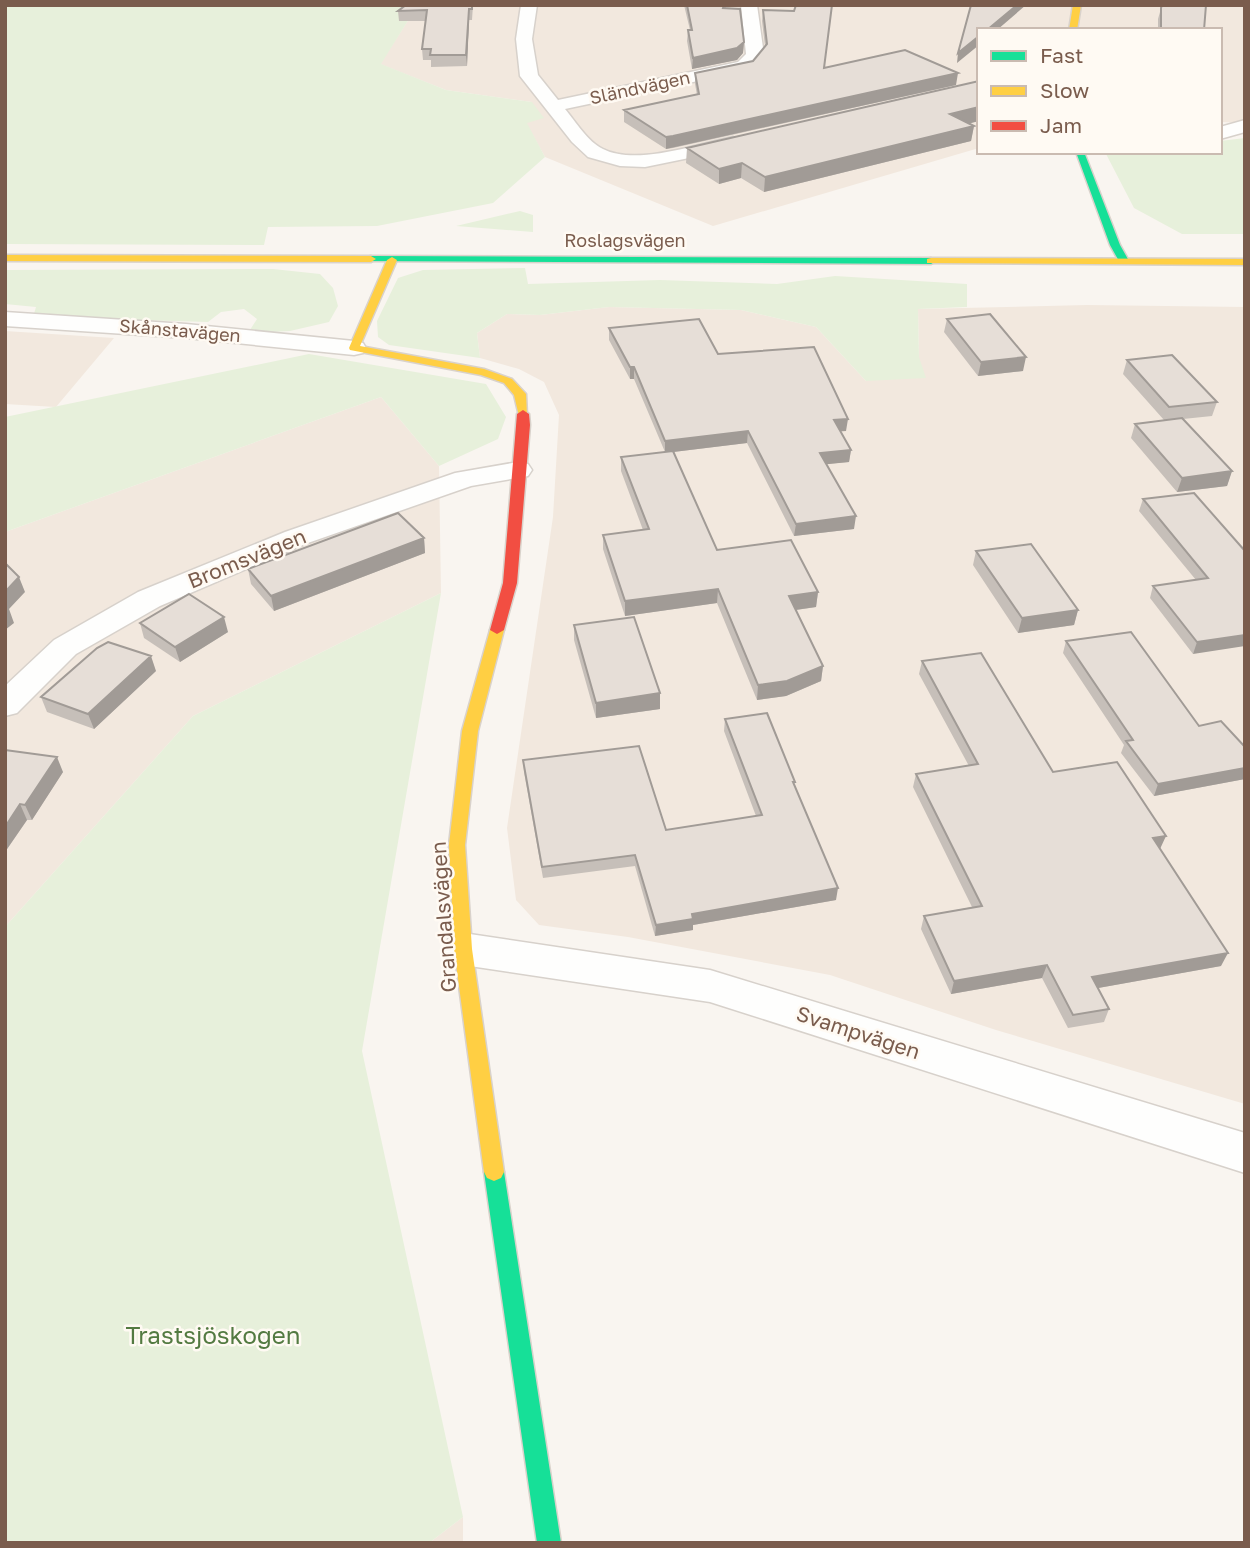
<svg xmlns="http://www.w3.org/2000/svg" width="1250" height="1548" font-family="'Golos Text',sans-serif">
  <rect width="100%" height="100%" fill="#f9f5f0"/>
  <!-- residential -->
  <path fill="#f2e8de" d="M423 5H1245V123L1220 122V30H979V148L713 226 545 157 526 123 532 102 446 90 380 64 409 19Z
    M1087 305 1245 307V1104L996 1030 830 975 628 937 539 925 516 900 507 828 553 517 559 415 544 382 519 369 480 358 477 333 507 314 540 315 609 307 741 310 816 327 866 381 919 357 918 309Z
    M5 331 114 338 56 407 5 404Z
    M381 397 439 466 441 593 193 716 5 927V532Z
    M463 1517V1543H429Z"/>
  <!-- green -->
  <path fill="#e7f0db" d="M5 5H400L409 19 381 64 446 90 532 102 544 118 527 123 545 157 493 203 377 226 268 227 264 245 5 244Z
    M1245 138V234H1182L1134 208 1105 152H1220V141Z
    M520 211 533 215V232L456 226Z
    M525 268 528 284 660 280 777 284 835 276 967 284V307L918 309 919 357 926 378 866 381 816 327 741 310 609 307 540 315 507 314 477 333 480 358 389 345 378 337 377 321 398 278 423 270Z
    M273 269 320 274 333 288 338 306 329 322 290 331 248 333 257 319 244 309 221 312 208 322 33 317 36 307 5 304V270Z
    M309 354 486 384 506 417 498 439 439 466 381 397 5 532V417Z
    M441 593 362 1051 463 1517 429 1543H5V927L193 716Z"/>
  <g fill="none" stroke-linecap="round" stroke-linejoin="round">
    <!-- street casing -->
    <g stroke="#d7d1cb" stroke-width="3">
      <path id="street" d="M521 5H537L532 39 538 75 558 100 738 62 746 54 741 5H757L764 55 750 70 565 109C576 122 588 142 603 149 636 166 698 144 733 137L743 143 733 149 645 167 620 166 588 157 572 142 520 76 516 39Z
        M1245 120V132L1220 139V127Z
        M5 312 186 324 354 341 363 343 366 348 363 353 354 355 186 338 5 326Z
        M518 462 528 464 532 470 528 476 471 486 305 544 160 606 76 654 17 713 5 716V686L54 640 138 592 285 532 455 473Z
        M463 933 710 970 1245 1133V1173L710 1002 463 965 449 960 443 949 449 938Z"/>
    </g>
    <!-- fast casing -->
    <g stroke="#d9d2cb" stroke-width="3">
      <path id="fast" d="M1076 152H1084L1120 245 1129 261 1128 263H1120L1110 245Z
        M371 256 931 258 936 261 931 264 367 261V257Z
        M494 1163 501 1166 504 1172 561 1543H537L484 1172 487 1166Z"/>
    </g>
    <!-- slow casing -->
    <g stroke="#d9d2cb" stroke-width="3">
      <path id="slow" d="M1073 5H1081L1077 30H1069Z
        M5 255 371 256 376 259 371 262 5 261Z
        M392 257 397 260 360 346 484 369 512 379 526 394 527 416H519L514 395 504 383 481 375 350 350 349 348 387 260Z
        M931 258 1245 259V265L927 263V259Z
        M497 626 504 630 478 731 465 845 472 949 504 1172 501 1178 494 1181 487 1178 484 1172 454 949 449 845 462 731 490 630Z"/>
    </g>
    <!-- jam casing -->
    <g stroke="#d9d2cb" stroke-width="3">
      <path id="jam" d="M523 410 529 414 530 425 517 583 504 630 497 634 490 630 503 583 517 414Z"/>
    </g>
    <!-- street -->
    <use href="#street" fill="#fefefd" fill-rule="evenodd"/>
    <!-- fast -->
    <use href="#fast" fill="#16e098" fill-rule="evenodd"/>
    <!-- slow -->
    <use href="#slow" fill="#ffcf43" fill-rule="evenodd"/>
    <!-- jam -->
    <use href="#jam" fill="#f24e42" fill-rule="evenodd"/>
  </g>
  <!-- wall -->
  <path fill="#c6bfb9" d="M473 5 472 20H469L467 66 431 67V60H423L422 49 426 21H399L398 11Z
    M684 5H727L726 8 744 42 743 53 737 60 692 69 687 41 688 30H690Z
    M1162 5 1204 30H1158V19Z
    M763 10 825 68 956 85 673 148 666 149 624 122V110L697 95 695 84V73L753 61 765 46 762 21Z
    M979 81V121L969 123 974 126 971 141 764 192 741 178 719 184 686 163 687 148Z
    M947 319 1023 371 978 376 944 332Z
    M609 328 718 354 846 431H840L851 450 849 462 826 464 854 529 794 536 747 443 673 452 717 550 818 592 816 607 796 610 823 666 821 681 786 696 757 700 717 603 625 616 603 549V535L643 530 621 471V457L665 452 634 379H630L609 340Z
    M1127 360 1217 402 1212 416 1183 419 1232 471 1227 486 1177 492 1131 438 1135 424 1164 420 1123 374Z
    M1143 499 1245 551 1193 654 1150 598 1153 586 1196 580 1139 511Z
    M424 538 425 553 274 611 251 584 248 569Z
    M976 551 1078 610 1074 625 1018 633 973 565Z
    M140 623 228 632 180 662 144 638Z
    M574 625 660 693V709L596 718 574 640Z
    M1066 641 1199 726 1245 747V779L1154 796 1121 753 1124 745 1063 653Z
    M922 661 1053 772 1160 849 1221 966 1098 988 1109 1009 1104 1022 1068 1028 1042 978 951 994 921 929 924 916 972 907 913 787 916 774 969 766 919 674Z
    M156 671 94 729 47 712 41 697Z
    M725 719 795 787 836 900 693 925V930L655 936 635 866 543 878 524 772 523 760 666 830 756 816 724 731Z
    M5 750 63 772 32 820H27L5 852Z"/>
  <!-- shaded-wall -->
  <path fill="#a19b96" d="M1017 5H1026L997 30H987Z
    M469 9V20L467 66 466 55Z
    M979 36V45L957 63 958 53Z
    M744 42 743 53 737 60 692 69 693 58Z
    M958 73 956 85 666 149V137Z
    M979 107V121L948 129 950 114Z
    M974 126 971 141 764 192 765 177Z
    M742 163 741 178 719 184V169Z
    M1026 357 1023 371 978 376 981 362Z
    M630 367H634V379H630Z
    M848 419 846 431 832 432 834 420Z
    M748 431 747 443 665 453V441Z
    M851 450 849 462 819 465 820 453Z
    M1232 471 1227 486 1177 492 1182 478Z
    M856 516 854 529 794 536 796 524Z
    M424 538 425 553 274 611 271 596Z
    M19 577 25 592 9 609 14 623 5 630V592Z
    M718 589 717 603 625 616V601Z
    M818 592 816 607 788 611 789 596Z
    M1078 610 1074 625 1018 633 1022 618Z
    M224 617 228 632 180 662 175 647Z
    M1245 635V646L1193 654 1197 642Z
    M151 656 156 671 94 729 88 714Z
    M823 666 821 681 786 696 757 700 758 685Z
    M660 693V709L596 718V703Z
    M57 757 63 772 32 820 25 805Z
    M1245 768V779L1154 796 1158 784Z
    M20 804 27 820 5 852V827Z
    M1166 836 1160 849 1153 838Z
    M838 888 836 900 693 925V930L655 936 656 925 692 914Z
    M1228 953 1221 966 1087 990 1092 977Z
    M1047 965 1042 978 951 994 954 981Z"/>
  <!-- building -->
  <path fill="#e6ded7" stroke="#a19b96" stroke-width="2" d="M406 5H472V9H469L466 55H430L431 49H422L427 10 398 11Z
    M687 5H724L723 8 740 9 744 42 737 48 693 58 688 30H692Z
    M796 5H832L824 68 905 50 958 73 673 136 666 137 624 110 699 94 695 73 753 61 767 44 763 10 794 11Z
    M971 5H1017L987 30H979V36L958 53Z
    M1162 5H1206L1204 30H1161V8Z
    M979 81V107L950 114 974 126 765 177 742 163 719 169 687 148Z
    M990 314 1026 357 981 362 947 319Z
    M699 319 718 354 814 347 848 419 834 420 851 450 820 453 856 516 796 524 748 431 665 441 634 367H630L609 328Z
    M1172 355 1217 402 1169 407 1127 360Z
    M1182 418 1232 471 1182 478 1135 424Z
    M673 451 717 550 791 540 818 592 789 596 823 666 787 681 758 685 718 589 625 601 603 535 649 529 621 457Z
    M1194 493 1245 551V635L1197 642 1153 586 1208 578 1143 499Z
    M398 513 424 538 271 596 248 569Z
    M1031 544 1078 610 1022 618 976 551Z
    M5 563 19 577 5 592Z
    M189 594 224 617 175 647 140 623Z
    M634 617 660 693 596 703 574 625Z
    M1131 632 1199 726 1221 721 1245 747V768L1158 784 1126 741 1133 740 1066 641Z
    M108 642 151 656 88 714 41 697 97 648Z
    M981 653 1053 772 1117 762 1166 836 1153 838 1228 953 1092 977 1109 1009 1073 1015 1047 965 954 981 924 916 982 906 916 774 978 764 922 661Z
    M767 713 795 782H793L838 888 692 914 693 919 656 925 635 855 542 867 523 760 639 746 666 830 762 815 725 719Z
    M5 750 57 757 25 805 20 804 5 827Z"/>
  <g text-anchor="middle" stroke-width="5" stroke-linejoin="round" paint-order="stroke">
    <!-- far-street labels -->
    <g font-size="18" fill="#7a5c4d" stroke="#fffaf3">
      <text transform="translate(640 88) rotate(-12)" y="6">Sländvägen</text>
      <text x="625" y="247">Roslagsvägen</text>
      <text transform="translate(180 331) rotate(5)" y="6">Skånstavägen</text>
    </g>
    <!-- street labels -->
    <g font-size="21" fill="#7a5c4d" stroke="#fffaf3">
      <text transform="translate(247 559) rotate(-22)" y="7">Bromsvägen</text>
      <text transform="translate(444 917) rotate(-94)" y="7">Grandalsvägen</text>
      <text transform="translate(858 1033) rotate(18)" y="7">Svampvägen</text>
    </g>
    <!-- near-park labels -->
    <g font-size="24" fill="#537a41" stroke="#fffaf3">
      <text x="213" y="1344">Trastsjöskogen</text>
    </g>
  </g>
  <!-- border -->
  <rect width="1250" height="1548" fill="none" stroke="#7a5c4d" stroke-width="14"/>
  <!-- legend -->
  <rect x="977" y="28" width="245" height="126" fill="#fffaf3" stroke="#cabbb1" stroke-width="2"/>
  <rect x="991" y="51" width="35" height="10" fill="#16e098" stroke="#cabbb1" stroke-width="2"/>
  <text x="1040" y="63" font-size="21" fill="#7a5c4d">Fast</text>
  <rect x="991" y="86" width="35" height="10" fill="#ffcf43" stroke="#cabbb1" stroke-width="2"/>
  <text x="1040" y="98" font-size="21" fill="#7a5c4d">Slow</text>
  <rect x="991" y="121" width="35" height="10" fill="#f24e42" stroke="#cabbb1" stroke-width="2"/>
  <text x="1040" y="133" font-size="21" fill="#7a5c4d">Jam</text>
</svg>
